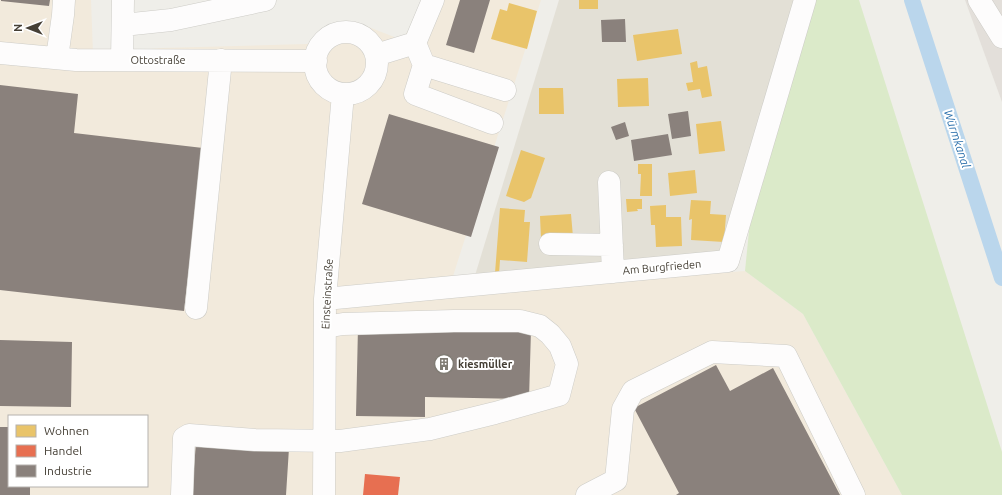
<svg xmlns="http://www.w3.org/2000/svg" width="1002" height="495" font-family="Ubuntu,sans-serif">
  <rect width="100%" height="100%" fill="#efeee9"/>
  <!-- residential -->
  <path fill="#e3e0d6" d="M559 0H801L725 255 473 282Z"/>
  <!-- commercial -->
  <path fill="#f2eadc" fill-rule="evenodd" d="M0 0H91L93 54 161 48 307 44 338 26H366L402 40 421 10 424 0H541L447 295 745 271 803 314 902 495H0ZM9 416H147V486H9Z"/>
  <!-- industrial -->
  <path fill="#e3dfda" d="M965 0H1002V102Z"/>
  <!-- green -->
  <path fill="#dbeac9" d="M812 0H859L1002 452V495H902L803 314 745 271 752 201Z"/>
  <!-- homes -->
  <path fill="#e9c46a" d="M579 0H598V9H579Z
    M509 3 537 11 527 49 491 39 500 9 507 11Z
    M678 29 682 54 637 61 633 35Z
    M697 61 698 68 707 66 712 96 702 98 700 89 688 91 686 83 693 82 690 63Z
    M648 78 649 106 618 107 617 79Z
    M539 88H563L564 114H539Z
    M721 121 725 151 699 154 696 124Z
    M521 150 545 158 531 198 524 202 506 196Z
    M638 164H652V196H640L641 174H638Z
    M695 170 697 193 670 196 668 173Z
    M626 199H642V209H637L638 211 627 212Z
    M691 200 711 201 710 214 726 215 724 242 691 240 692 219 689 220Z
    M666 205V217H681L682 246 656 247 655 225H651L650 206Z
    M500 208 525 210 524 222H530L527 262 500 260 499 274 495 273Z
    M571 214 573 237 541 239 540 216Z"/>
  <!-- shops -->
  <path fill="#e76f51" d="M365 474 400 477 398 495H363Z"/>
  <!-- industry -->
  <path fill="#8a817c" d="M1 0H50L49 6 1 1Z
    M460 0H490L474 53 446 45Z
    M625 19 626 42H602L601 20Z
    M0 85 78 94 74 133 203 148 184 311 0 290Z
    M688 111 691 136 672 139 668 114Z
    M389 114 499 147 471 237 362 204Z
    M625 122 629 136 616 140 611 127Z
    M668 134 672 155 634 161 631 140Z
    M358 327 531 330 529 399 425 397V417L356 416Z
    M0 340 72 342 71 407 0 406Z
    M716 365 730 391 773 368 840 495H676L679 493 634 408Z
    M0 427H9V486H30V495H0Z
    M196 442 289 448 286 495H192Z"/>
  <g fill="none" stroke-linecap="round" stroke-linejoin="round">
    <!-- canal -->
    <path stroke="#bad6ec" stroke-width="16" d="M912 0 1002 278"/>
    <!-- minor casing -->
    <g stroke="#cdccc7" stroke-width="23">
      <path id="minor" d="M979 0 1002 37
        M123 25 171 20 265 0
        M315 63a31 31 0 1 1 62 0a31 31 0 1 1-62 0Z
        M415 43 424 65 415 94 492 123
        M0 53 76 60 316 61
        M376 55 415 43 433 0
        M57 58 63 15 64 0
        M122 60 123 0
        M424 65 505 90
        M609 182 613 272
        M550 244 612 245
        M325 299 728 261 805 0
        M196 308 221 60
        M182 495 184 438 189 435 255 440 340 441 430 429 495 413 559 395 567 364 560 346 550 334 540 326 520 321H454L343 324 325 327
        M324 495 325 299 343 94
        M587 495 616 480 623 409 633 391 712 352 786 356 854 495"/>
    </g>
    <!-- minor -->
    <use href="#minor" stroke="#fdfcfc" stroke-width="22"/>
  </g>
  <!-- icons -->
  <defs>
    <g id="building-ring" transform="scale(1)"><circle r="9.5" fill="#fff" stroke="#807c74" stroke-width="1.5"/><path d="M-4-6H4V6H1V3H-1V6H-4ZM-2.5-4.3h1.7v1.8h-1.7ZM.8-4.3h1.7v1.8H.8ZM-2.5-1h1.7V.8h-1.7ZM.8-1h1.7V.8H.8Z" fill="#807c74"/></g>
  </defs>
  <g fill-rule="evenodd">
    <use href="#building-ring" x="444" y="364"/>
  </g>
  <g text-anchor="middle" stroke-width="4" stroke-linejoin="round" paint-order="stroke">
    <!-- street labels -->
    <g font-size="11" fill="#453f35" stroke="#fff">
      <text x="158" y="64">Ottostraße</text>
      <text transform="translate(662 267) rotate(-5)" y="4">Am Burgfrieden</text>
      <text transform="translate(327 294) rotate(-87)" y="4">Einsteinstraße</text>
    </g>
    <!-- poi labels -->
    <g font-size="11" font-weight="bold" fill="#453f35" stroke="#fff" text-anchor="start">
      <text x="458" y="368">kiesmüller</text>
    </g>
    <!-- water labels -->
    <g font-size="12" font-style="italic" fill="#3174ae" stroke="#fff">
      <text transform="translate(957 139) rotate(72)" y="4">Würmkanal</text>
    </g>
  </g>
  <!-- legend -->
  <rect x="8" y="415" width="140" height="72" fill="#ffffff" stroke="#b5b2ae"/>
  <rect x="16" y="425" width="20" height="12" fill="#e9c46a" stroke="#b5b2ae"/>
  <text x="44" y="435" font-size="12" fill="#453f35">Wohnen</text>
  <rect x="16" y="445" width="20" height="12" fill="#e76f51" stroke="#b5b2ae"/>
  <text x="44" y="455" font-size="12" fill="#453f35">Handel</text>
  <rect x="16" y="465" width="20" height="12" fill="#8a817c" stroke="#b5b2ae"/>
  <text x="44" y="475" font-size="12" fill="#453f35">Industrie</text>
  <!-- north arrow -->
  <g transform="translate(28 28) rotate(270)" stroke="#ffffff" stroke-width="3" paint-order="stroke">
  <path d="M0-3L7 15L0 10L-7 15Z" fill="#453f35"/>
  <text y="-6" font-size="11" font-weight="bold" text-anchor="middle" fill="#453f35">N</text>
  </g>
</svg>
